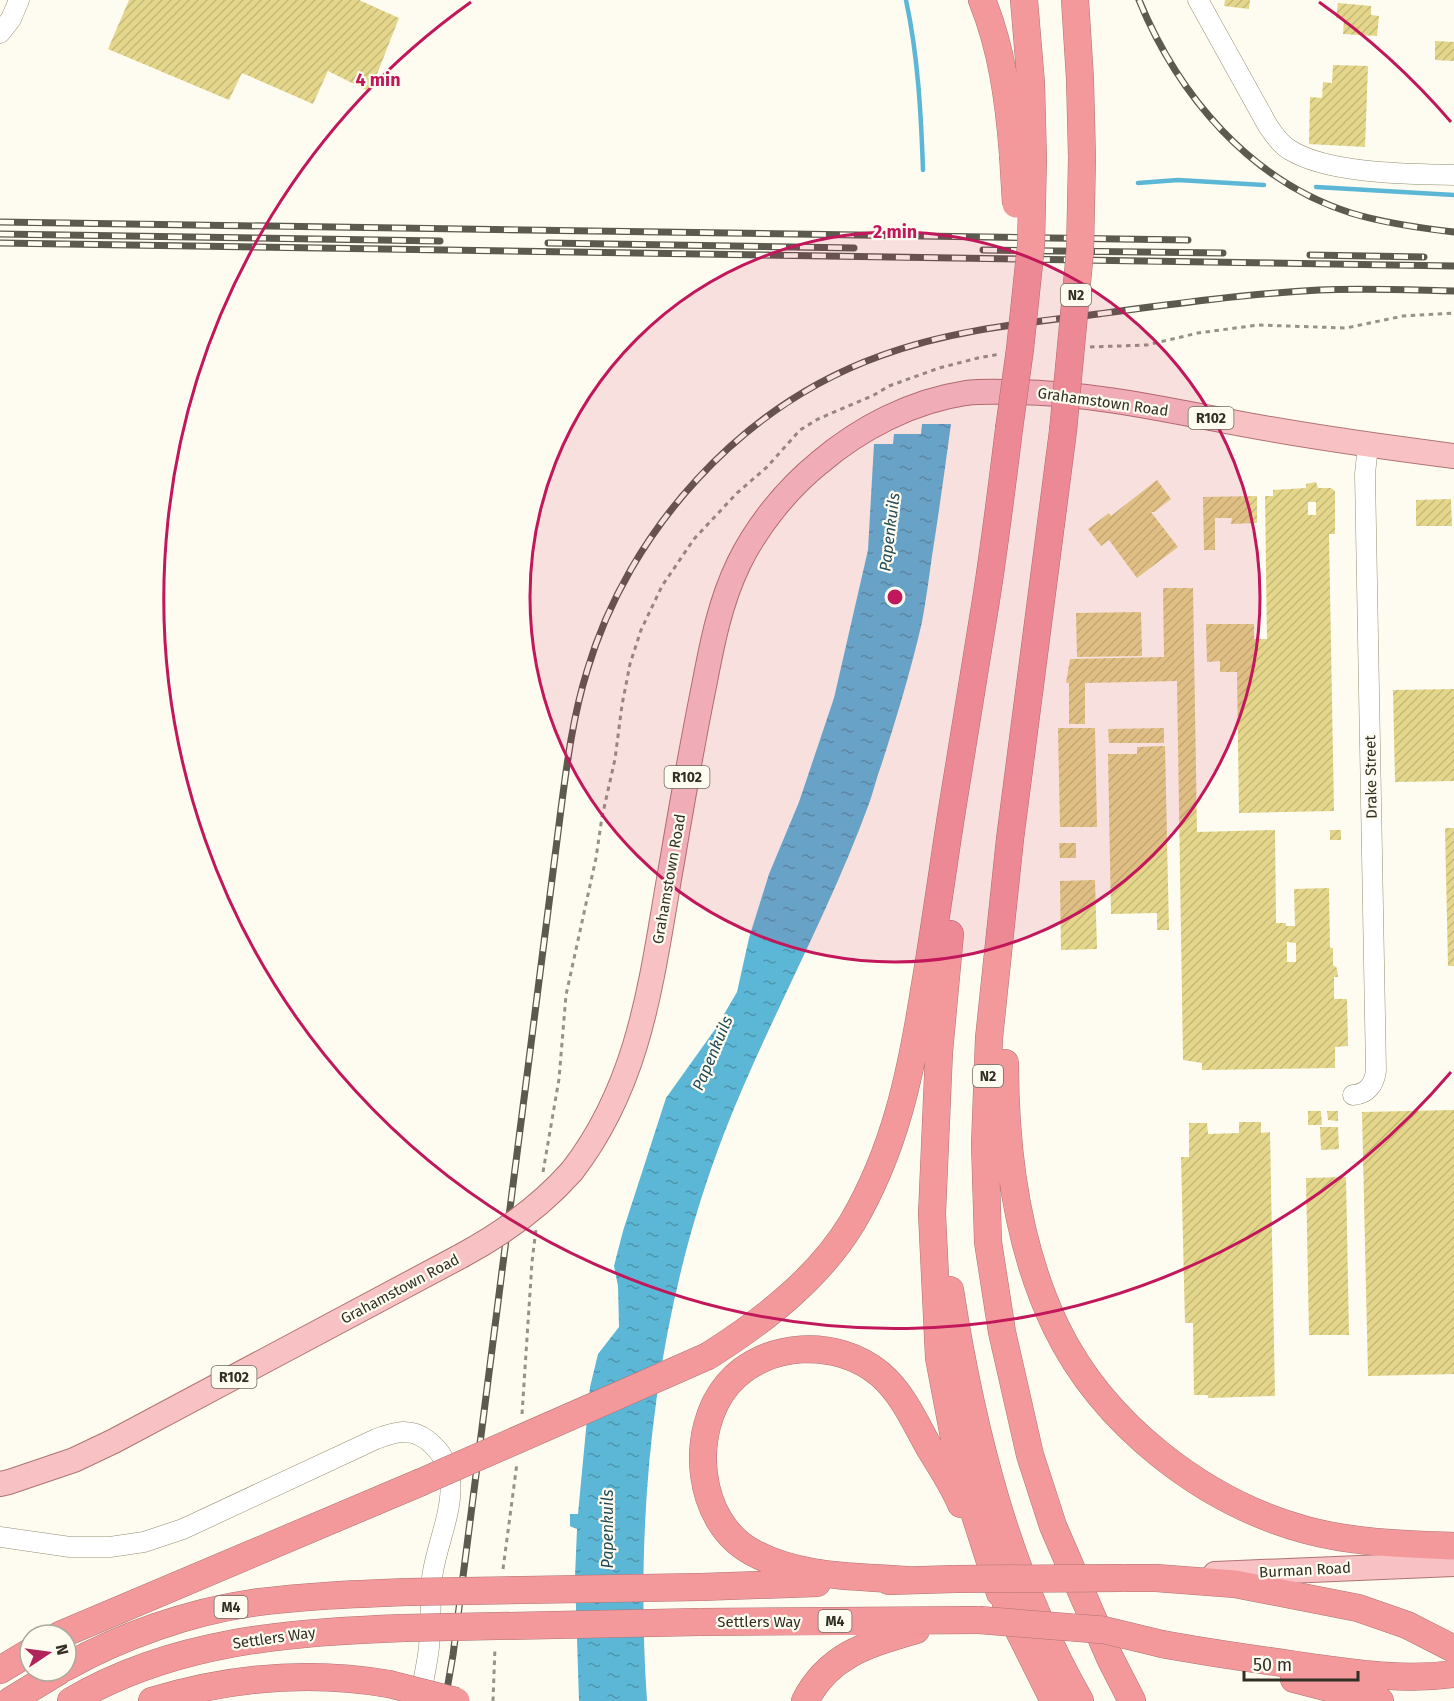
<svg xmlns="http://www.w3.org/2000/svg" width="1454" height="1701" font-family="'Fira Sans',sans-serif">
  <defs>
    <pattern id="water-ripples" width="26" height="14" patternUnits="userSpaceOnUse" patternTransform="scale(1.5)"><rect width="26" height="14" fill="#5cb7d6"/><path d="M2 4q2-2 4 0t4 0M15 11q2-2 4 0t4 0" fill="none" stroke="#4d95ad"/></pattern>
    <pattern id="building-hatch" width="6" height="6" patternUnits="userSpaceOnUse" patternTransform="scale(1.5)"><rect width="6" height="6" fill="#e4d78b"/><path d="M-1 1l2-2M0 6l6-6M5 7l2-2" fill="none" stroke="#c4b978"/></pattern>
  </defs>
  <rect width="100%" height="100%" fill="#fefcf0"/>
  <!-- water -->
  <path fill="url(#water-ripples)" d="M922 424H951C945 468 939 512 932 556 929 578 926 600 922 622 911 670 897 716 882 763 877 776 874 789 870 801 829 914 769 1019 725 1131 655 1311 634 1509 647 1701H579L575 1577 577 1529 570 1526V1514H578L590 1387 598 1354 619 1327 618 1286 614 1266 623 1231 666 1098 716 1028 737 992 749 938 769 874 799 802 834 698 868 550 874 444H893L894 434H921Z"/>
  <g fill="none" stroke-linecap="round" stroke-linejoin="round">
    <!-- stream -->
    <path stroke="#5cb7d6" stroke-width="4.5" d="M906 0C918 56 921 113 923 170
      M1138 183 1178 180 1264 185
      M1316 187 1454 195"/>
  </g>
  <!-- building -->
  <path fill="url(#building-hatch)" fill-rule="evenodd" d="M129 0H359L399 18 370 92 328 71 313 104 242 73 229 100 108 49Z
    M1225 0H1250L1249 9 1224 6Z
    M1338 3 1371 6V15L1379 16 1377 36 1343 34 1344 19 1336 18Z
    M1435 41 1454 42V61L1435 60Z
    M1333 65 1368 66 1365 147 1309 144 1310 97 1322 98 1323 82 1332 83Z
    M1157 480 1171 499 1154 512H1151L1178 547 1137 578 1109 540 1101 546 1088 529 1109 513 1111 516Z
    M1316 482 1318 488H1331L1335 491V534H1329L1334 811 1239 813 1237 672H1220V661L1207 662 1206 624H1254V639H1267L1265 496H1273V490L1306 488V484ZM1308 502H1316V515H1308Z
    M1257 496V523L1231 524 1232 518H1215V550H1204L1203 497Z
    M1451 499 1452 526H1416V500Z
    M1163 588H1193L1197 832 1275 830 1276 923H1286V926H1295L1294 889 1329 888 1330 948H1333V965L1337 968 1338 977H1334V999H1347L1348 1046 1335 1047V1068L1202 1070V1063L1183 1060 1177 681 1085 683V724H1069V683H1066L1070 659 1164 657ZM1287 942 1296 943V962H1287Z
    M1141 612 1142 656 1077 657 1076 613Z
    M1454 689V781L1395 782 1393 690Z
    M1058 728H1095L1097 827H1060Z
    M1164 728V743H1109L1108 729Z
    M1165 746 1169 930H1157V913L1111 914 1108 754H1137V747Z
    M1445 828H1454V966H1448Z
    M1330 830H1341V840H1330Z
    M1059 843H1076V858H1060Z
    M1095 880 1097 949 1061 950 1060 881Z
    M1454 1110V1374L1368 1376 1362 1112Z
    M1308 1111H1321L1322 1125H1308Z
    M1327 1111H1338V1121L1328 1120Z
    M1239 1122H1261V1133L1270 1132 1275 1396 1208 1398V1395H1194L1193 1323H1185L1181 1157H1189V1123H1207L1208 1134 1239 1133Z
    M1320 1127H1338L1339 1149 1321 1150Z
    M1346 1177 1349 1335H1309L1306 1178Z"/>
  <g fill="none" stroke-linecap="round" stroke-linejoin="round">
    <!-- minor casing -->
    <g stroke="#928e72" stroke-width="21">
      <path id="minor" d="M1198 0 1268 126C1274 135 1281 145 1290 150 1329 174 1409 174 1454 175
        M0 33 11 19 19 0
        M1353 1095C1367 1094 1374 1085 1376 1071L1365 474 1368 445
        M0 1537 70 1547H110L144 1542 183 1529 376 1439C395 1432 410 1427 427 1440 474 1476 437 1533 432 1578 430 1601 431 1624 429 1647 427 1665 423 1683 419 1701"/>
    </g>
    <!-- major casing -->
    <g stroke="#af7472" stroke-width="26">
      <path id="major" d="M572 1171C643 1079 652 973 672 862 682 803 692 745 704 686 712 644 720 602 739 563 757 526 787 489 819 463 860 428 912 401 966 393 982 391 999 392 1016 392 1092 393 1167 410 1242 424 1312 437 1383 447 1454 456
        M0 1484 9 1482 74 1460 114 1441 461 1256
        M1215 1574 1454 1564"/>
    </g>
    <!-- highway casing -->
    <g stroke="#af7472" stroke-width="28">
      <path id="highway" d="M982 0C1002 49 1009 102 1013 155
        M1024 0 1031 83 1033 159
        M1075 0 1080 79 1082 158
        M1063 431 1010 839 989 1038 985 1144 988 1242 1002 1332 1030 1455 1053 1526 1110 1658 1132 1701
        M950 934 939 1052 932 1214 939 1358 954 1437 969 1496 1000 1593
        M1005 1063C1005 1152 1017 1246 1056 1327 1103 1424 1203 1502 1306 1530 1354 1543 1405 1544 1454 1546
        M950 1290C972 1432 1008 1575 1080 1701
        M708 1356C763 1321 818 1279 852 1223 895 1150 911 1073 924 991 934 933 942 874 951 816 962 744 974 672 986 600 995 543 1002 486 1009 429
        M1122 1578H1156L1235 1584 1358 1608 1407 1625 1454 1649
        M907 1580C855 1576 799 1578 752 1552 696 1522 688 1431 728 1384 765 1341 837 1338 880 1374 904 1395 915 1423 930 1449 941 1467 953 1485 961 1504
        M889 1581 955 1579
        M701 1587 817 1583
        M1006 1605 1054 1701
        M699 1622 979 1620
        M60 1635 419 1483
        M1162 1644C1209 1653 1256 1659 1303 1666 1355 1673 1402 1681 1454 1674
        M66 1667C121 1636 190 1612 252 1603 303 1596 355 1594 407 1592
        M0 1670 30 1652
        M1294 1679 1380 1701
        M10 1701 59 1671
        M71 1701C173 1641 289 1632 404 1628
        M152 1701C231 1677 308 1670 389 1684
        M805 1701C829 1654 869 1644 916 1630"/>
    </g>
    <!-- path -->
    <path stroke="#959388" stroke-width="3" stroke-dasharray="4.5 4.5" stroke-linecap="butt" d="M1090 347 1147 345 1198 333 1258 325 1346 328 1403 316 1454 313
      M543 1172 559 1079 566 995 596 858 602 817 615 759 622 705 630 664 641 630 662 586 694 539 737 493 767 467 800 430 818 419 874 395 889 386 939 368 978 358 1000 354
      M522 1414 532 1262 536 1229
      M503 1569 517 1463
      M493 1701 495 1647"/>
    <!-- minor -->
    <use href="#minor" stroke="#fff" stroke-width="20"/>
    <!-- major -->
    <use href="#major" stroke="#f8c2c4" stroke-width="24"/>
    <!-- highway -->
    <use href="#highway" stroke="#f3999c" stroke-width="27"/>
    <!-- rail casing -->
    <g stroke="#5c5a4f" stroke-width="7">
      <path id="rail" d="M1139 0C1178 95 1250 181 1351 213 1384 223 1419 228 1454 232
        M0 222 1188 240
        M0 234 440 241
        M0 243 1454 266
        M548 243 854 248
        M983 250 1223 253
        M1310 255 1424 257
        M445 1701 453 1655 561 809C567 763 573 716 587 671 629 530 741 406 880 356 950 330 1025 323 1098 314 1172 304 1245 294 1319 290 1364 288 1409 290 1454 291"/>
    </g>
    <!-- rail -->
    <use href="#rail" stroke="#fefcf0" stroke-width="4.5" stroke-dasharray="14" stroke-linecap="butt"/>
    <!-- major-bridge casing -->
    <g stroke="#af7472" stroke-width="26" stroke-linecap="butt">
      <path id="major-bridge" d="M461 1256C504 1233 540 1207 572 1171"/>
    </g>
    <!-- highway-bridge casing -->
    <g stroke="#af7472" stroke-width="28" stroke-linecap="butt">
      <path id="highway-bridge" d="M1013 155 1016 204
        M1009 429 1020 349 1031 245 1033 159
        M1063 431 1080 251 1082 158
        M419 1483 708 1356
        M955 1579 1122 1578
        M407 1592 701 1587
        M979 1620 1104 1630 1162 1644
        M404 1628 699 1622
        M389 1684 456 1701"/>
    </g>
    <!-- major-bridge -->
    <use href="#major-bridge" stroke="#f8c2c4" stroke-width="24"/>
    <!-- highway-bridge -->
    <use href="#highway-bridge" stroke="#f3999c" stroke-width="27"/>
  </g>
  <!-- distance rings -->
  <circle cx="895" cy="597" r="365" fill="#c2185b" fill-opacity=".12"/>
  <g fill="none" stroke="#c2185b" stroke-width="3">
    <circle cx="895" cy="597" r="365"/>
    <path d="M1451 1072A731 731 0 1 1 471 2M1319 2A731 731 0 0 1 1451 122"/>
  </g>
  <g text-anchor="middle" stroke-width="4.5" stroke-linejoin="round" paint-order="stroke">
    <!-- shield labels -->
    <g fill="#fefcf0" stroke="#6e6c61" stroke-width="1.5">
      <rect x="1061" y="284" width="30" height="22" rx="4.5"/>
      <rect x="1188.5" y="407" width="45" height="22" rx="4.5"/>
      <rect x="664.5" y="766" width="45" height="22" rx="4.5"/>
      <rect x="973" y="1065" width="30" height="22" rx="4.5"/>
      <rect x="211.5" y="1366" width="45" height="22" rx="4.5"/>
      <rect x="214.5" y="1596" width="33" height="22" rx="4.5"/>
      <rect x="818.5" y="1610" width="33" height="22" rx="4.5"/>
    </g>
    <g font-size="14" font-weight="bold" fill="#312f24">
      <text x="1076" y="300">N2</text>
      <text x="1211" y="423">R102</text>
      <text x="687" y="782">R102</text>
      <text x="988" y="1081">N2</text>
      <text x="234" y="1382">R102</text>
      <text x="231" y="1612">M4</text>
      <text x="835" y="1626">M4</text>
    </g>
    <!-- street labels -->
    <g font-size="15" fill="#312f24" stroke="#fefcf0">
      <text transform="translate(1103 402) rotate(8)" y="5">Grahamstown Road</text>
      <text transform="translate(1371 777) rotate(-91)" y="5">Drake Street</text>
      <text transform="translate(669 879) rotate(-80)" y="5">Grahamstown Road</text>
      <text transform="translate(400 1289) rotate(-28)" y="5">Grahamstown Road</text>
      <text transform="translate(1305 1570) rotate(-3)" y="5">Burman Road</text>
      <text x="759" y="1627">Settlers Way</text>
      <text transform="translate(274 1638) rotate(-8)" y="5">Settlers Way</text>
    </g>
    <!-- water labels -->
    <g font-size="16" font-style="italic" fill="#214a57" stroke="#fefcf0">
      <text transform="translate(889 532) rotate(-83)" y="6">Papenkuils</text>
      <text transform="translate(712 1053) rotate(-67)" y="6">Papenkuils</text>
      <text transform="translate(607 1529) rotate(-90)" y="6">Papenkuils</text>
    </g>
  </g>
  <circle cx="895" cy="597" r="9" fill="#c2185b" stroke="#fefcf0" stroke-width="3"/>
  <g font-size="18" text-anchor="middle" font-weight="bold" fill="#c2185b" stroke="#fefcf0" stroke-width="4.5" stroke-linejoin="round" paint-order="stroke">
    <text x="378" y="86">4 min</text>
    <text x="895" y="238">2 min</text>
  </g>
  <!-- north arrow -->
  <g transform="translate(48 1653) rotate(77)"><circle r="28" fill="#fefcf0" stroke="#acaa9e" stroke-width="1.5"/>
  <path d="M0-4.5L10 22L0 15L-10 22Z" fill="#b0235b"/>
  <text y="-9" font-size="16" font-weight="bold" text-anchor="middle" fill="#312f24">N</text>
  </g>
  <!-- scale -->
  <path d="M1244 1671v9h114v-9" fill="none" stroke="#312f24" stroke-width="3"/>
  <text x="1253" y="1671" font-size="18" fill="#312f24" stroke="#fefcf0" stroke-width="4.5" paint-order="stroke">50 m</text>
</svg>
